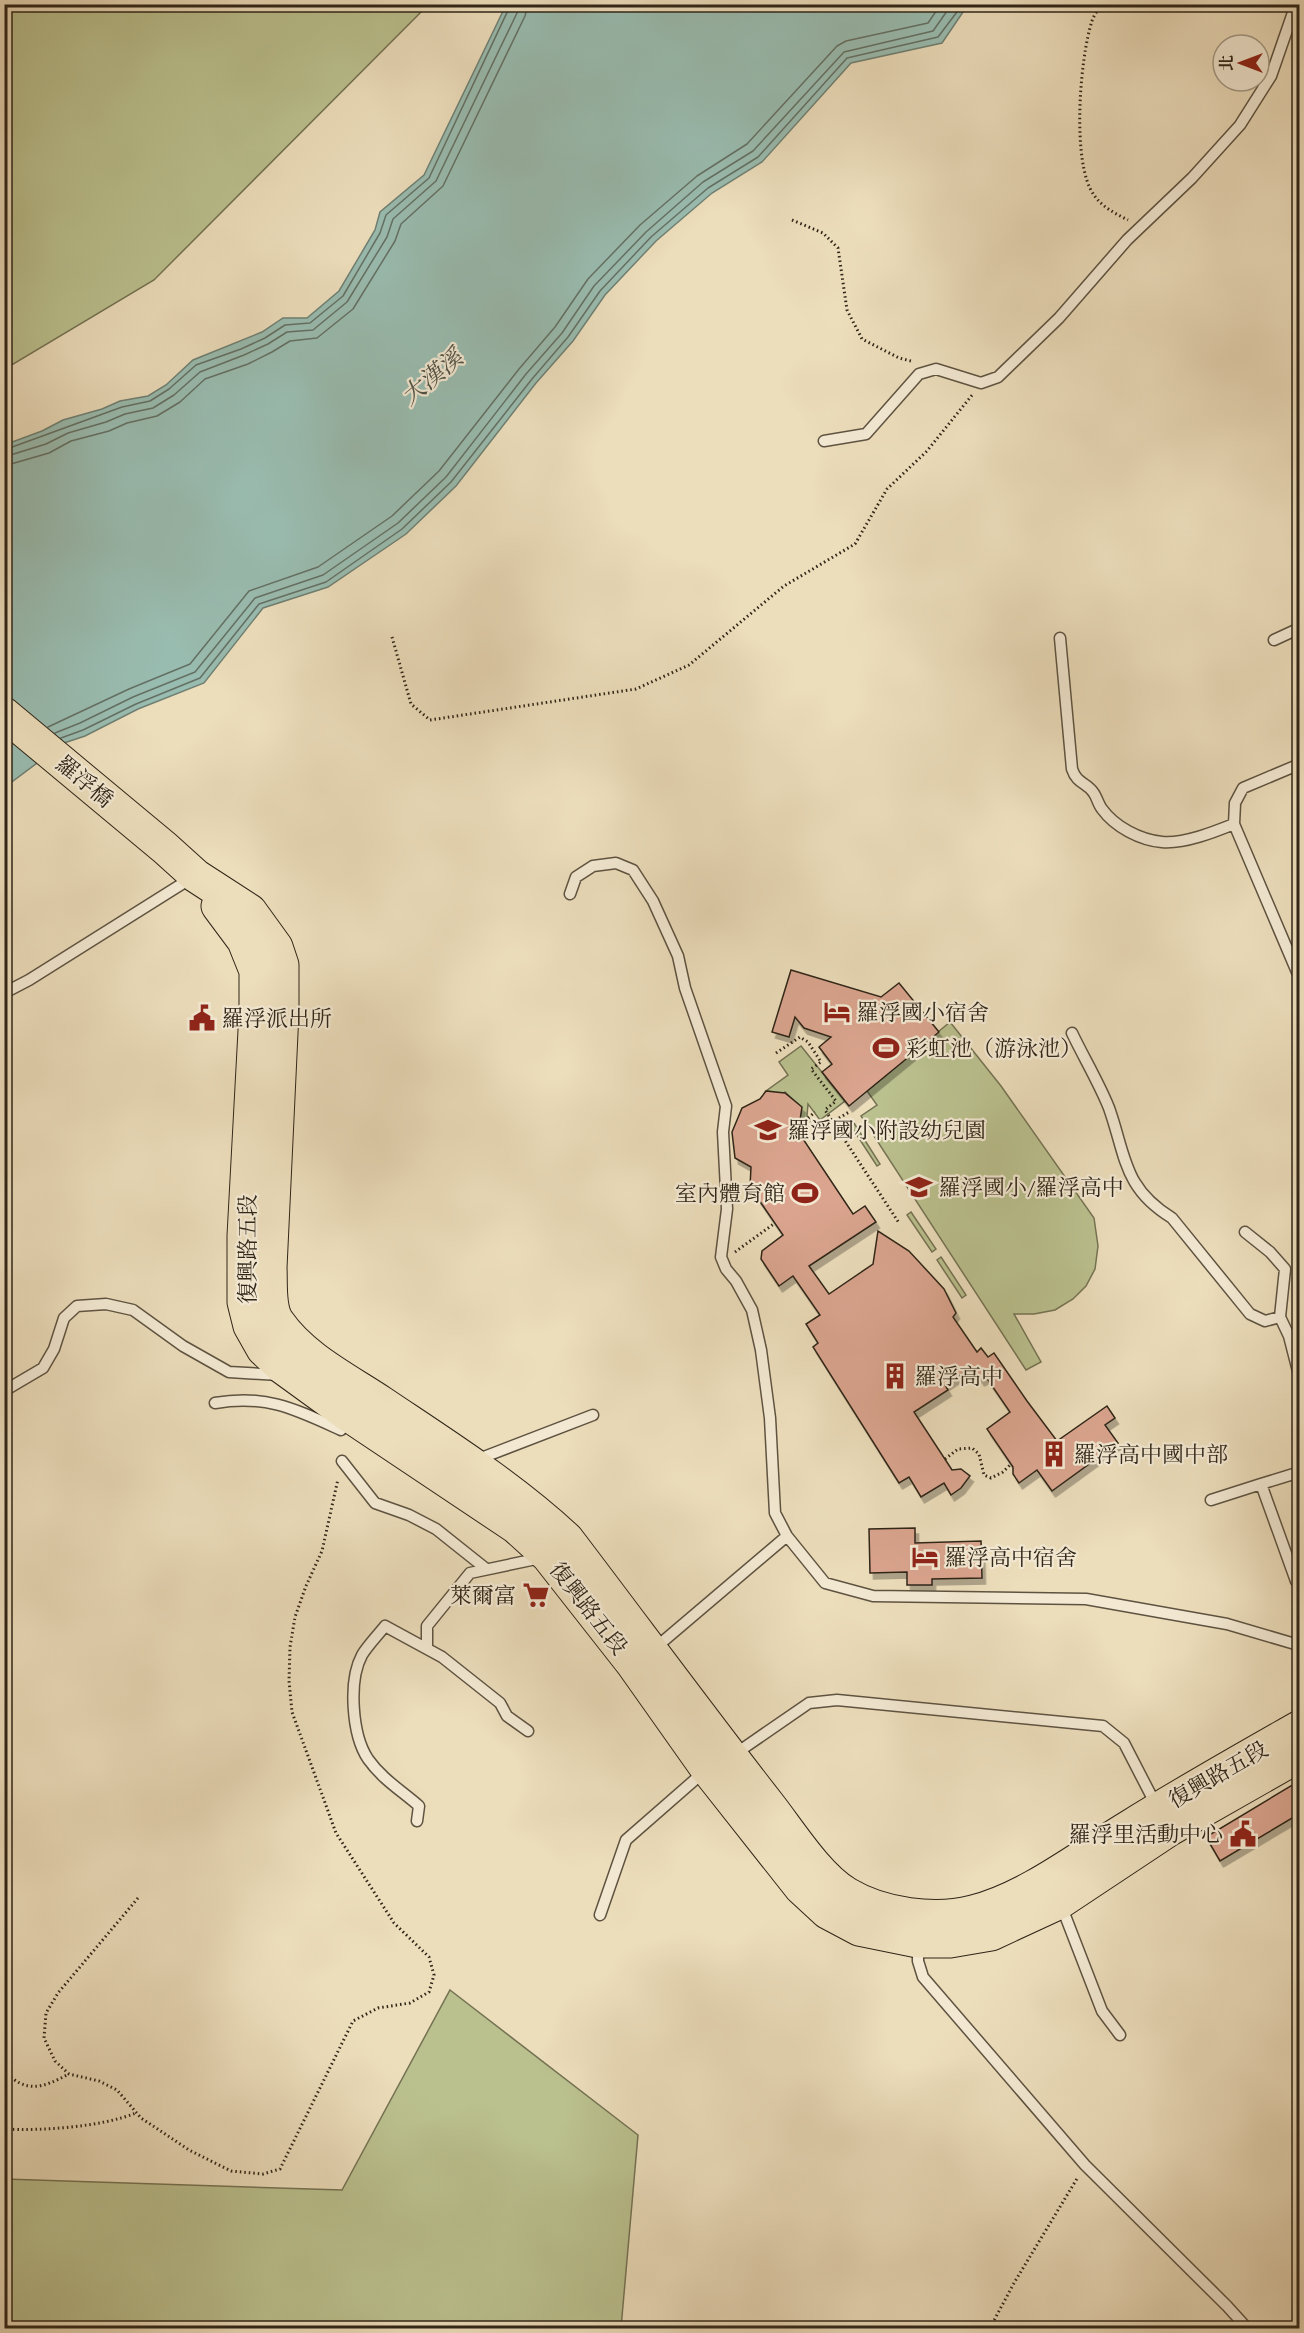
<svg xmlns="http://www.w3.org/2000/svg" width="1304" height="2333" font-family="'EB Garamond','Noto Serif TC',serif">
  <defs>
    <filter id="shadow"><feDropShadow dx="3.5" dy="6" stdDeviation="0" flood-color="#0004"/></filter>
  </defs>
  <rect width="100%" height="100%" fill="#ecddbb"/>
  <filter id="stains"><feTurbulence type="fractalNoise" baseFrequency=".00333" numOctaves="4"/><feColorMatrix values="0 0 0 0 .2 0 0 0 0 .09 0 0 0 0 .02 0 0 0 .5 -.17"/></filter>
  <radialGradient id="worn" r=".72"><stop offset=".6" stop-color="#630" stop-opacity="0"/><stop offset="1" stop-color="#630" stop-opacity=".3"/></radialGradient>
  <!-- green -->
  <path fill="#bac08e" stroke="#747253" stroke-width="1.5" d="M4 5 5 4 428 5 154 280 5 369Z
    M950 1022 1001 1086 1094 1218 1098 1246 1095 1269 1086 1286 1073 1299 1055 1310 1034 1314H1014L1041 1362 1026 1370 861 1116 877 1105 867 1091Z
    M801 1046 845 1101 820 1120 808 1104 807 1116 814 1124 806 1128 800 1120 801 1107 785 1092 778 1097 774 1092 766 1091 788 1075 779 1062Z
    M852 1120 880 1164 877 1166 849 1123Z
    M911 1212 936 1249 932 1252 907 1215Z
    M941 1257 966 1295 962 1298 937 1260Z
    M450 1990 638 2135 621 2328H5V2179L342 2190Z"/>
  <!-- water -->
  <path fill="#99bcb0" stroke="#6f8073" stroke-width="1.5" d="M506 5H972L963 12 942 43 851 63 762 162 712 193 656 241 605 295 573 341 536 383 456 486 406 534 328 587 263 608 204 683 138 709 85 736 64 743 5 787 4 445 42 431 63 420 102 409 120 401 148 396 166 385 193 360 262 332 283 318H307L339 291 375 230 380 212 424 175Z"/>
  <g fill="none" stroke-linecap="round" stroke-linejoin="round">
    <!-- shore -->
    <path stroke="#647064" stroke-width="1.5" d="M4 450 122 407 150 401 169 389 196 365 241 349 265 338 285 325 310 323 343 296 380 233 386 215 429 178 511 4
      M4 457 46 444 68 433 106 422 125 414 153 408 174 395 200 372 244 355 268 344 287 332 313 330 347 302 387 237 393 219 436 181 517 13 519 4
      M4 466 49 453 71 441 109 431 127 423 157 416 180 402 205 379 248 364 272 352 290 341 317 338 353 309 395 241 401 224 443 186 525 16 528 4
      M48 727 129 689 190 664 249 591 318 567 392 516 439 471 519 369 555 327 588 279 640 225 697 176 747 144 837 46 846 41 928 23 941 4
      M55 733 80 723 133 697 195 672 255 598 323 575 398 523 446 477 526 374 562 333 594 286 646 232 703 182 753 151 844 52 933 31 952 4
      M61 738 83 730 136 704 200 678 259 604 326 582 402 529 451 482 532 379 568 337 600 291 651 237 708 188 758 157 847 58 938 37 963 4"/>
  </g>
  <!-- building -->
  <path fill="#daa48e" stroke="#2f2518" stroke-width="1.5" filter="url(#shadow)" d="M791 970 881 997 899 983 939 1032 849 1106 822 1072 832 1064 819 1047 831 1037 804 1028 795 1017 789 1037 772 1032Z
    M766 1091 785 1093 802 1107 800 1120 806 1128 799 1133 853 1214 865 1206 876 1222 809 1266 829 1294 873 1264 878 1231 909 1251 944 1289 956 1313 953 1317 977 1352 981 1348 988 1357 994 1353 1027 1401 1057 1441 1107 1406 1115 1418 1105 1425 1118 1443 1052 1491 1037 1470 1019 1483 1013 1474V1467L987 1429 1010 1412 986 1377 981 1380 972 1367 945 1385 948 1390 914 1412 952 1470 961 1469 970 1476 961 1488 951 1495 944 1483 921 1497 909 1477 899 1483 813 1347 818 1343 806 1324 820 1315 793 1276 779 1286 761 1259 762 1251 783 1235 750 1187 751 1167 735 1158 732 1132 742 1108 760 1099Z
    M915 1528V1543L981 1541 982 1578 932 1579V1585H907V1572L870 1573 869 1529Z
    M1299 1781V1814L1220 1861 1206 1837Z"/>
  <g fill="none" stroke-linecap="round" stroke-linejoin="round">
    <!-- service casing -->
    <g stroke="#5e5341" stroke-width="13">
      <path id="service" d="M824 441 866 434 919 374 936 369 981 383 998 377 1059 318 1127 240 1192 178 1240 125 1271 76 1296 4
        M1060 638 1072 769C1077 784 1086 782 1093 792 1097 797 1098 804 1102 809 1115 827 1140 840 1162 842 1184 844 1214 832 1234 824
        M1274 640 1300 628
        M1300 764 1243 788 1235 803 1234 824 1300 979
        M570 894 576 877 593 866 616 863 633 870 653 901 678 956 685 988 726 1106 723 1132 727 1209 721 1257 726 1269 736 1281 752 1310 761 1350 770 1418 775 1513 787 1536 825 1583 873 1596 1086 1599 1227 1624 1295 1644 1300 1650
        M4 993 29 980 193 877
        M1072 1033C1084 1058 1099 1083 1109 1108 1126 1156 1123 1188 1172 1218L1250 1314 1265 1321 1280 1317
        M1245 1232 1270 1252 1285 1269 1280 1317 1289 1336 1300 1379
        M4 1391 43 1368 54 1349 64 1318 77 1306 106 1304 133 1310 183 1346 229 1372 279 1375
        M215 1403C266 1394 295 1409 341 1430
        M476 1460 593 1415
        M342 1461 375 1503 409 1515 436 1529 485 1568
        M1300 1472 1261 1484 1296 1581 1300 1586
        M1211 1500 1261 1484
        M427 1648V1626L470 1573 541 1558
        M654 1649 787 1536
        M735 1754 809 1703 837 1700 1103 1726 1124 1743 1156 1805
        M417 1821 419 1806C402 1791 382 1779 368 1759 352 1735 348 1681 362 1655 368 1645 378 1635 385 1626L442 1657 500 1703 507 1716 528 1731
        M1061 1905 1102 2011 1120 2035
        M600 1915 626 1840 706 1770
        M918 1944V1961L923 1977 1085 2165 1227 2306 1247 2328"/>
    </g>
    <!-- primary casing -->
    <g stroke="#2f2518" stroke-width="35">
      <path id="primary" d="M4 714 165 848 196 876 250 911 276 947 282 965V1012L270 1268C271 1283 268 1309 278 1322 303 1358 346 1379 382 1403 446 1446 511 1487 567 1539 634 1627 700 1717 768 1804 790 1832 817 1876 847 1894 882 1915 935 1922 973 1912 1028 1898 1081 1856 1129 1827 1185 1792 1242 1760 1300 1727
        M218 906 244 941 256 971V1012L244 1236V1302L250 1326 263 1349 282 1367 344 1412 516 1527 548 1556 632 1663 707 1769 801 1888 827 1912 859 1929 918 1941H950L991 1934 1060 1902 1170 1829 1300 1755"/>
    </g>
    <!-- path -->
    <path stroke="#2f2518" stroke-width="3" stroke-dasharray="1.5 3" stroke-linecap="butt" d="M1101 4C1098 10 1094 15 1092 21 1080 57 1071 164 1094 195 1102 207 1116 214 1128 220
      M792 220 823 233 838 248 847 310 862 339 899 358 911 361
      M392 637 411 704 430 720 636 689 689 665 784 586 855 544 887 489 927 451 973 394
      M776 1053 800 1037 808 1042 821 1062 811 1069 836 1101 825 1110 899 1223
      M808 1118 815 1112
      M839 1118 849 1112
      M735 1252 775 1223
      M945 1459 958 1449 972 1448 979 1454 984 1475 991 1478 1003 1472 1011 1464
      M138 1898 58 1993 46 2013 44 2038 55 2061 69 2074 99 2081 117 2090 141 2118 189 2150 231 2171 263 2174 280 2169 353 2021 378 2008 410 2003 429 1992 434 1975 429 1957 394 1923 336 1833 292 1712 289 1681 290 1647 295 1617 306 1586 322 1551 338 1479
      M4 2071C27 2094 42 2088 69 2074
      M4 2129C42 2131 101 2127 136 2113
      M990 2328 1014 2283 1078 2177"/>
    <!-- service -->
    <use href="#service" stroke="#f3e9d3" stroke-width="10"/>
    <!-- primary -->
    <use href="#primary" stroke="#ecddbb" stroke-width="33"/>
  </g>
  <!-- icons -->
  <defs>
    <g id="hotel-bare" transform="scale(2.07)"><path d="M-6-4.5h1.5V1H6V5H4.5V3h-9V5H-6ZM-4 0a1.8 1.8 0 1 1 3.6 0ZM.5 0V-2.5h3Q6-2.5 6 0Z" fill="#8f2418" stroke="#f3e9d3" stroke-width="2.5" paint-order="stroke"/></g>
    <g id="civic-bare" transform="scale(2.07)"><path d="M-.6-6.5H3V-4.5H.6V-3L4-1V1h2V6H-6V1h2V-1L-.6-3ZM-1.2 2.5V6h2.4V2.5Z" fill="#8f2418" stroke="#f3e9d3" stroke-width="2.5" paint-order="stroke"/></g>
    <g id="stadium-bare" transform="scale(2.07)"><path d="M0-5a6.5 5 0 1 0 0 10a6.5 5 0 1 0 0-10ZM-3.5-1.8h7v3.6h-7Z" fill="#8f2418" stroke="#f3e9d3" stroke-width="2.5" paint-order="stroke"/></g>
    <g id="school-bare" transform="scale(2.07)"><path d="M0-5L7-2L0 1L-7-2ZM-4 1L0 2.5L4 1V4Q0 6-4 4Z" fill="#8f2418" stroke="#f3e9d3" stroke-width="2.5" paint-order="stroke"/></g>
    <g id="building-bare" transform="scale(2.07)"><path d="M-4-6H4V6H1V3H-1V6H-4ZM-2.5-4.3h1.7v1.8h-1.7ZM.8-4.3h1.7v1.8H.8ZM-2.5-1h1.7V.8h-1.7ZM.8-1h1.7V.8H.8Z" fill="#8f2418" stroke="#f3e9d3" stroke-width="2.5" paint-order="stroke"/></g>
    <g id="supermarket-bare" transform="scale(2.07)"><path d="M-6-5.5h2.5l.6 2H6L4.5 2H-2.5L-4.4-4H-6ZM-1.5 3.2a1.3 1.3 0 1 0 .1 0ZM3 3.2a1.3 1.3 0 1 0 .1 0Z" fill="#8f2418" stroke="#f3e9d3" stroke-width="2.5" paint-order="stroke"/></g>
  </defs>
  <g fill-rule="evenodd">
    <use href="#hotel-bare" x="837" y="1012"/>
    <use href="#civic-bare" x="202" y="1018"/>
    <use href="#stadium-bare" x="886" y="1048"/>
    <use href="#school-bare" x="768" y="1130"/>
    <use href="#school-bare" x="919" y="1187"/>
    <use href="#stadium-bare" x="805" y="1193"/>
    <use href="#building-bare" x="895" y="1376"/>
    <use href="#building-bare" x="1054" y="1454"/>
    <use href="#hotel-bare" x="925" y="1557"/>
    <use href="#supermarket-bare" x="536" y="1595"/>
    <use href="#civic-bare" x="1243" y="1834"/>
  </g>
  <g text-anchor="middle" stroke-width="4.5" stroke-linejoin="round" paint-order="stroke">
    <!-- street labels -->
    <g font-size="22" fill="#2f2518" stroke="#f3e9d3">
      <text transform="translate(85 781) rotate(40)" y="8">羅浮橋</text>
      <text transform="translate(247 1249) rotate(-90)" y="8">復興路五段</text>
      <text transform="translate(589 1608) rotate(52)" y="8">復興路五段</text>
      <text transform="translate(1218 1774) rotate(-30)" y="8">復興路五段</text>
    </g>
    <!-- poi labels -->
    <g font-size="22" fill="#2f2518" stroke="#f3e9d3" text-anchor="start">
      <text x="857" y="1020">羅浮國小宿舍</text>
      <text x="222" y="1026">羅浮派出所</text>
      <text x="906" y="1056">彩虹池（游泳池）</text>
      <text x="788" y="1138">羅浮國小附設幼兒園</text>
      <text x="939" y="1195">羅浮國小/羅浮高中</text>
      <text x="785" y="1201" text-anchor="end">室內體育館</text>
      <text x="915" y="1384">羅浮高中</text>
      <text x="1074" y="1462">羅浮高中國中部</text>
      <text x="945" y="1565">羅浮高中宿舍</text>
      <text x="516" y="1603" text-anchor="end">萊爾富</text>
      <text x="1223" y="1842" text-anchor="end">羅浮里活動中心</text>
    </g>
    <!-- water labels -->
    <g font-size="24" font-style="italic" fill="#4f5246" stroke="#f3e9d3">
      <text transform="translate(432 377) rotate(-40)" y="8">大漢溪</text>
    </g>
  </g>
  <!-- margin -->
  <rect width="1304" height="2333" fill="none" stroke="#ecddbb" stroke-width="24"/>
  <rect x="6" y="6" width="1292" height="2321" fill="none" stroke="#2f2518" stroke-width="3"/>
  <rect x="12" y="12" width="1280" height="2309" fill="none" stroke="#2f2518" stroke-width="1.5"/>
  <!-- north arrow -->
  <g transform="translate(1241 63) rotate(270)"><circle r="28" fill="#f3e9d3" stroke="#a59b88" stroke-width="1.5"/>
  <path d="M0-4.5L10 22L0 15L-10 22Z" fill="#8f2418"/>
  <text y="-9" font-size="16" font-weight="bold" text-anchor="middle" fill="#2f2518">北</text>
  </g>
  <rect width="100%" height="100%" filter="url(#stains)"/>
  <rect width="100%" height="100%" fill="url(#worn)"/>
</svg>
